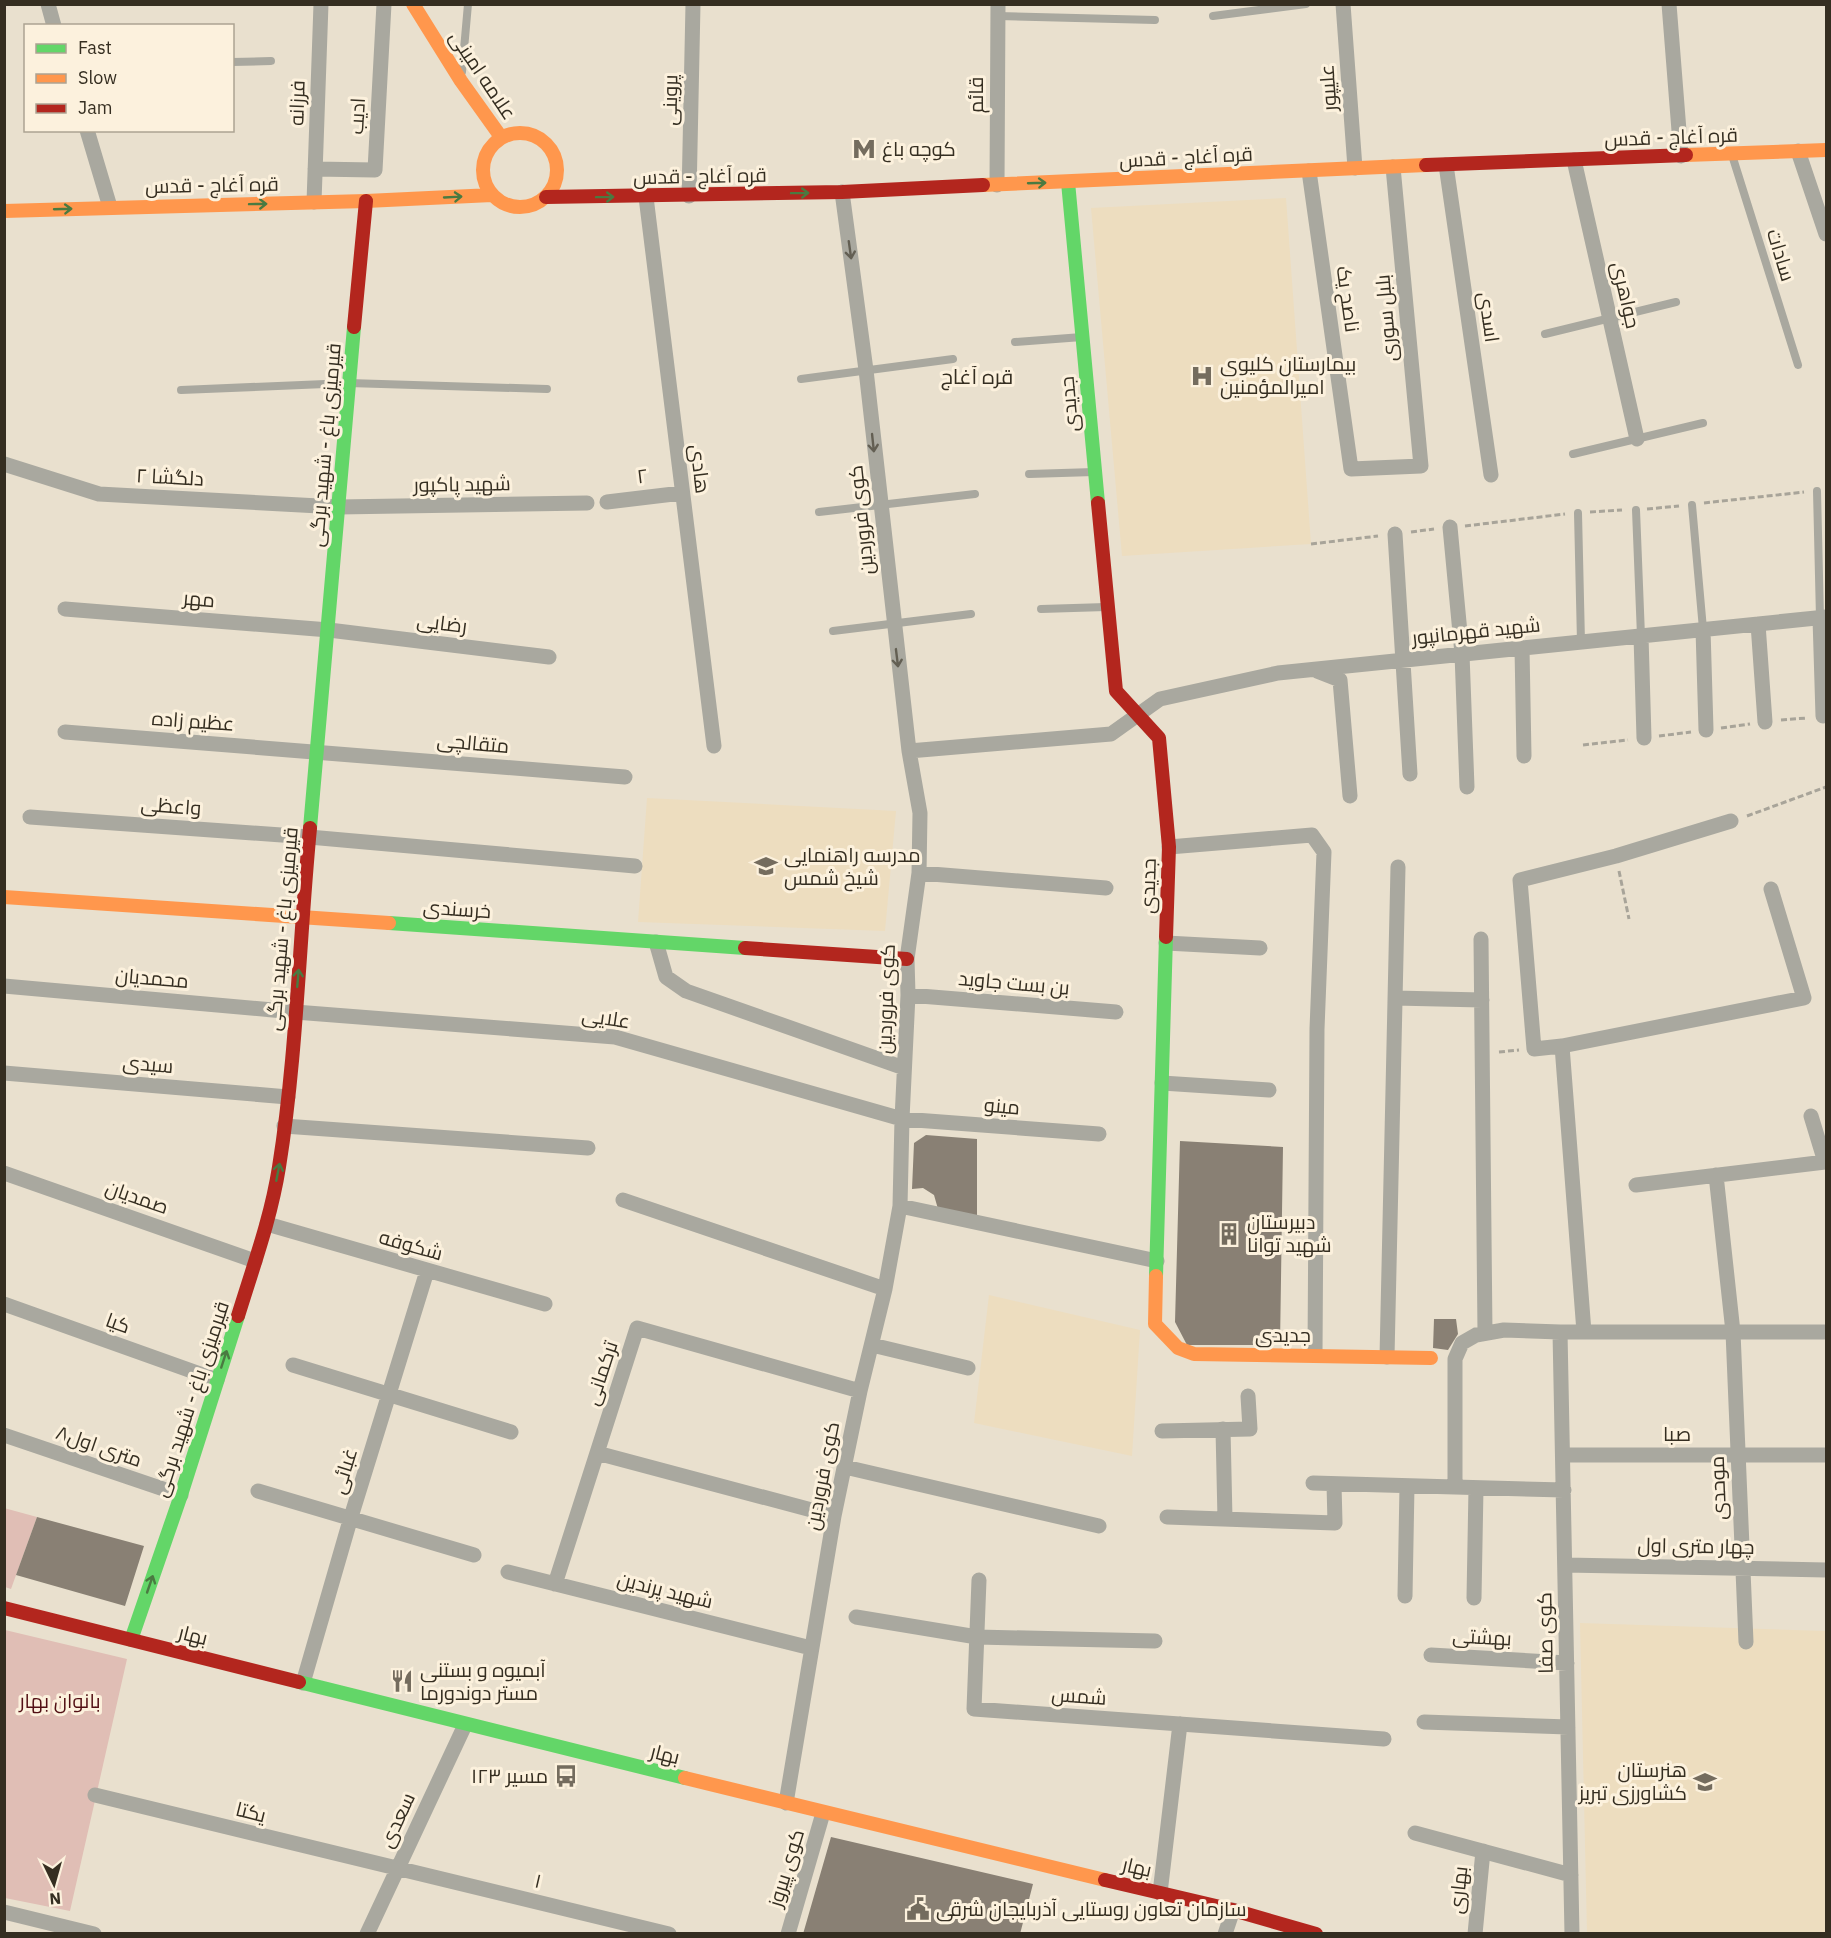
<svg xmlns="http://www.w3.org/2000/svg" width="1831" height="1938" font-family="'IBM Plex Sans',Cairo,sans-serif">
  <rect width="100%" height="100%" fill="#e9e0ce"/>
  <!-- built -->
  <path fill="#edddbf" d="M1286 198 1311 544 1122 556 1091 208Z
    M647 798 896 811 885 931 638 922Z
    M989 1295 1140 1330 1132 1456 974 1423Z
    M1580 1623 1826 1631V1933H1587Z"/>
  <!-- green -->
  <path fill="#e0beb5" d="M4 1508 37 1517 11 1589 5 1587Z
    M5 1630 127 1659 70 1911 5 1898Z"/>
  <!-- building -->
  <path fill="#898074" d="M926 1135 977 1139V1216L938 1209 934 1195 923 1188 912 1189 914 1143Z
    M1180 1141 1283 1147 1280 1345H1187L1175 1322Z
    M1434 1319H1456L1458 1334 1448 1350 1433 1348Z
    M37 1517 144 1546 125 1606 16 1575Z
    M831 1837 1033 1884 1020 1934H803Z"/>
  <g fill="none" stroke-linecap="round" stroke-linejoin="round">
    <!-- path -->
    <path stroke="#a8a499" stroke-width="3" stroke-dasharray="6 3" stroke-linecap="butt" d="M1704 503 1804 492
      M1647 509 1679 506
      M1590 512 1622 510
      M1465 526 1565 514
      M1411 532 1434 529
      M1311 544 1378 536
      M1781 720 1807 718
      M1721 728 1750 724
      M1659 736 1691 732
      M1583 745 1628 740
      M1747 816 1826 787
      M1619 871 1629 919
      M1499 1052 1519 1050"/>
    <!-- lane -->
    <path stroke="#a9a89f" stroke-width="8" d="M998 16 1155 20
      M1213 16 1306 4
      M232 62 271 61
      M462 72 468 4
      M1732 155 1798 365
      M1545 334 1676 302
      M1015 342 1082 337
      M801 379 953 359
      M181 390 349 383 547 389
      M1573 454 1703 423
      M1029 474 1094 472
      M1817 491 1820 618
      M1692 505 1703 629
      M1636 510 1641 636
      M819 512 975 494
      M1578 513 1581 642
      M1041 609 1106 607
      M833 631 971 614"/>
    <!-- street -->
    <path stroke="#a9a89f" stroke-width="15" d="M48 4 54 26
      M1343 4 1355 168
      M1669 4 1681 156
      M87 130 110 207
      M1798 151 1826 234
      M1574 160 1637 439
      M1446 165 1491 475
      M315 169 375 170 384 4
      M1309 171 1351 469 1421 466 1393 167
      M997 185 998 4
      M689 196 693 4
      M646 197 714 746
      M314 202 321 4
      M4 464 99 494 338 507 587 503
      M607 502 682 493
      M1450 527 1462 654 1467 787
      M1395 534 1410 774
      M65 609 329 630 549 657
      M1820 618 1823 716
      M1758 624 1765 722
      M1703 629 1706 730
      M1641 636 1644 738
      M1522 648 1524 756
      M1317 671 1340 680 1350 796
      M65 732 625 777
      M909 751 1111 734 1160 699 1278 673 1826 617
      M30 817 309 837 635 866
      M1731 821 1616 856 1520 880 1534 1049 1562 1046 1804 998 1771 889
      M1169 847 1312 835 1324 852 1317 1029 1315 1355
      M919 873 1106 888
      M1481 939 1485 1333
      M656 942 666 977 686 991 904 1068
      M1166 943 1260 948
      M4 986 295 1012 615 1037 902 1119 1099 1134
      M908 995 1116 1012
      M1395 998 1482 1000
      M1562 1046 1584 1332
      M4 1073 288 1097
      M1162 1083 1269 1090
      M284 1126 588 1148
      M4 1173 255 1261
      M1716 1175 1733 1332 1746 1642
      M1636 1185 1825 1162 1811 1116
      M623 1200 885 1289
      M900 1206 1157 1261
      M267 1224 545 1304
      M4 1304 217 1380
      M1560 1332 1572 1934
      M872 1345 968 1368
      M1387 1357 1398 867
      M293 1365 511 1432
      M1223 1429 1225 1519
      M1162 1431 1250 1429 1248 1396
      M4 1435 181 1495
      M597 1453 834 1516
      M1563 1455H1826
      M845 1467 1099 1526
      M1313 1483 1564 1490
      M1455 1487V1359L1462 1343 1476 1335 1504 1330 1560 1332H1826
      M258 1491 474 1555
      M1167 1517 1335 1523 1334 1484
      M1565 1565 1826 1570
      M508 1572 811 1648
      M979 1580 974 1709 1384 1739
      M555 1584 637 1328 860 1391
      M1405 1596 1407 1486
      M1474 1598 1476 1488
      M856 1617 977 1637 1155 1641
      M1431 1655 1567 1663
      M303 1683 351 1517 427 1271
      M1424 1722 1568 1727
      M95 1795 669 1934
      M786 1803 834 1516 860 1391 885 1289 900 1206 902 1119 908 995 907 959 919 873 920 813 909 751 866 370 842 192
      M1415 1833 1571 1875
      M1160 1893 1180 1724
      M4 1912 94 1934
      M367 1934 465 1725
      M788 1934 823 1813
      M1225 1934 1233 1910
      M1475 1934 1483 1851"/>
    <!-- fast -->
    <path stroke="#63d668" stroke-width="14" d="M1068 182 1098 503
      M310 828 354 327
      M389 923 745 948
      M1156 1276 1166 937
      M131 1640 181 1495 238 1316
      M299 1682 685 1778"/>
    <!-- slow -->
    <path stroke="#ff974d" stroke-width="14" d="M413 4 461 81 501 137
      M483 170a37 37 0 1 1 74 0a37 37 0 1 1-74 0Z
      M1686 155 1826 150
      M983 185 1426 165
      M4 211 366 201 492 195
      M4 897 389 923
      M1156 1276 1155 1324 1178 1348 1194 1354 1431 1358
      M685 1778 1105 1880"/>
    <!-- jam -->
    <path stroke="#b3261e" stroke-width="14" d="M1426 165 1686 155
      M546 197 842 192 983 185
      M354 327 366 201
      M1098 503 1116 691 1159 738 1169 847 1166 937
      M745 948 907 959
      M238 1316C253 1267 271 1218 279 1167 297 1055 299 941 310 828
      M4 1608 299 1682
      M1105 1880 1233 1910 1316 1934"/>
  </g>
  <!-- one-way arrows -->
  <defs><path id="oneway-shaft" d="M-6 0H5M1.5-3L5.5 0L1.5 3" fill="none" stroke-width="1.6" stroke-linecap="round" stroke-linejoin="round" transform="scale(1.5)"/></defs>
  <g stroke="#4a7a41">
    <use href="#oneway-shaft" transform="translate(1037 183) rotate(-2)"/>
    <use href="#oneway-shaft" transform="translate(800 193) rotate(-1)"/>
    <use href="#oneway-shaft" transform="translate(453 197) rotate(-3)"/>
    <use href="#oneway-shaft" transform="translate(605 197) rotate(-1)"/>
    <use href="#oneway-shaft" transform="translate(258 204) rotate(-1)"/>
    <use href="#oneway-shaft" transform="translate(63 209) rotate(-2)"/>
    <use href="#oneway-shaft" transform="translate(298 978) rotate(-85)"/>
    <use href="#oneway-shaft" transform="translate(278 1172) rotate(-79)"/>
    <use href="#oneway-shaft" transform="translate(224 1359) rotate(-72)"/>
    <use href="#oneway-shaft" transform="translate(150 1584) rotate(-71)"/>
  </g>
  <g stroke="#635f53">
    <use href="#oneway-shaft" transform="translate(850 250) rotate(82)"/>
    <use href="#oneway-shaft" transform="translate(873 443) rotate(84)"/>
    <use href="#oneway-shaft" transform="translate(897 658) rotate(83)"/>
  </g>
  <!-- icons -->
  <defs>
    <g id="metro-bare" transform="scale(1.8)"><path d="M-5.5 5V-5H-3L0 0L3-5H5.5V5H3V-.5L0 4L-3-.5V5Z" fill="#746c5e" stroke="#fcf1dd" stroke-width="2.5" paint-order="stroke"/></g>
    <g id="hospital-bare" transform="scale(1.8)"><path d="M-5-5h3v3.5h4V-5h3V5h-3V1.5h-4V5h-3Z" fill="#746c5e" stroke="#fcf1dd" stroke-width="2.5" paint-order="stroke"/></g>
    <g id="school-bare" transform="scale(1.8)"><path d="M0-5L7-2L0 1L-7-2ZM-4 1L0 2.5L4 1V4Q0 6-4 4Z" fill="#746c5e" stroke="#fcf1dd" stroke-width="2.5" paint-order="stroke"/></g>
    <g id="building-bare" transform="scale(1.8)"><path d="M-4-6H4V6H1V3H-1V6H-4ZM-2.5-4.3h1.7v1.8h-1.7ZM.8-4.3h1.7v1.8H.8ZM-2.5-1h1.7V.8h-1.7ZM.8-1h1.7V.8H.8Z" fill="#746c5e" stroke="#fcf1dd" stroke-width="2.5" paint-order="stroke"/></g>
    <g id="restaurant-bare" transform="scale(1.8)"><path d="M-5-6h1v4h1v-4h1v4h1v-4h1v5L-1.5 .5V6h-2V.5L-5-1ZM5-6V6H3V1.5H1.5Q1.5-4 5-6Z" fill="#746c5e" stroke="#fcf1dd" stroke-width="2.5" paint-order="stroke"/></g>
    <g id="bus-bare" transform="scale(1.8)"><path d="M-5-6H5V4H4V6H2V4H-2V6H-4V4H-5ZM-3.5-4V0h7V-4ZM-3.5 1.2v1.5H-2V1.2ZM2 1.2v1.5H3.5V1.2Z" fill="#746c5e" stroke="#fcf1dd" stroke-width="2.5" paint-order="stroke"/></g>
    <g id="university-bare" transform="scale(1.8)"><path d="M0-5L7-2L0 1L-7-2ZM-4 1L0 2.5L4 1V4Q0 6-4 4Z" fill="#746c5e" stroke="#fcf1dd" stroke-width="2.5" paint-order="stroke"/></g>
    <g id="civic-bare" transform="scale(1.8)"><path d="M-.6-6.5H3V-4.5H.6V-3L4-1V1h2V6H-6V1h2V-1L-.6-3ZM-1.2 2.5V6h2.4V2.5Z" fill="#746c5e" stroke="#fcf1dd" stroke-width="2.5" paint-order="stroke"/></g>
  </defs>
  <g fill-rule="evenodd">
    <use href="#metro-bare" x="864" y="149"/>
    <use href="#hospital-bare" x="1202" y="376"/>
    <use href="#school-bare" x="766" y="866"/>
    <use href="#building-bare" x="1229" y="1234"/>
    <use href="#restaurant-bare" x="402" y="1681"/>
    <use href="#bus-bare" x="566" y="1776"/>
    <use href="#university-bare" x="1705" y="1782"/>
    <use href="#civic-bare" x="918" y="1909"/>
  </g>
  <g text-anchor="middle" stroke-width="6" stroke-linejoin="round" paint-order="stroke">
    <!-- street labels -->
    <g font-size="20" fill="#352e21" stroke="#fcf1dd">
      <text transform="translate(483 75) rotate(56)" y="7">علامه امینی</text>
      <text transform="translate(1328 88) rotate(-94)" y="7">علیپور</text>
      <text transform="translate(976 95) rotate(-90)" y="7">قائم</text>
      <text transform="translate(670 100) rotate(-89)" y="7">پروینی</text>
      <text transform="translate(297 103) rotate(-88)" y="7">فرزانه</text>
      <text transform="translate(357 116) rotate(-87)" y="7">ادیب</text>
      <text transform="translate(1671 137) rotate(-2)" y="7">قره آغاج - قدس</text>
      <text transform="translate(1186 157) rotate(-3)" y="7">قره آغاج - قدس</text>
      <text transform="translate(700 176) rotate(-1)" y="7">قره آغاج - قدس</text>
      <text transform="translate(212 185) rotate(-1)" y="7">قره آغاج - قدس</text>
      <text transform="translate(1781 255) rotate(73)" y="7">سادات</text>
      <text transform="translate(1626 295) rotate(77)" y="7">جواهری</text>
      <text transform="translate(1348 299) rotate(82)" y="7">ناصح یک</text>
      <text transform="translate(1489 317) rotate(82)" y="7">اسدی</text>
      <text transform="translate(1386 318) rotate(-95)" y="7">بلبل سوری</text>
      <text transform="translate(1069 404) rotate(-95)" y="7">جدیدی</text>
      <text transform="translate(325 445) rotate(-85)" y="7">قیرمیزی باغ - شهید برگی</text>
      <text transform="translate(700 469) rotate(83)" y="7">هادی</text>
      <text transform="translate(642 476) rotate(-7)" y="7">۲</text>
      <text transform="translate(170 477) rotate(3)" y="7">دلگشا ۲</text>
      <text transform="translate(462 484) rotate(-1)" y="7">شهید پاکپور</text>
      <text transform="translate(861 520) rotate(-96)" y="7">کوی فروردین</text>
      <text transform="translate(199 599) rotate(5)" y="7">مهر</text>
      <text transform="translate(442 623) rotate(7)" y="7">رضایی</text>
      <text transform="translate(1476 631) rotate(-6)" y="7">شهید قهرمانپور</text>
      <text transform="translate(193 721) rotate(4)" y="7">عظیم زاده</text>
      <text transform="translate(473 743) rotate(5)" y="7">متقالچی</text>
      <text transform="translate(171 806) rotate(4)" y="7">واعظی</text>
      <text transform="translate(1148 886) rotate(-88)" y="7">جدیدی</text>
      <text transform="translate(457 909) rotate(4)" y="7">خرسندی</text>
      <text transform="translate(282 929) rotate(-85)" y="7">قیرمیزی باغ - شهید برگی</text>
      <text transform="translate(152 978) rotate(5)" y="7">محمدیان</text>
      <text transform="translate(1014 983) rotate(5)" y="7">بن بست جاوید</text>
      <text transform="translate(886 999) rotate(-88)" y="7">کوی فروردین</text>
      <text transform="translate(606 1018) rotate(8)" y="7">علایی</text>
      <text transform="translate(148 1064) rotate(5)" y="7">سیدی</text>
      <text transform="translate(1002 1106) rotate(5)" y="7">مینو</text>
      <text transform="translate(137 1197) rotate(19)" y="7">صمدیان</text>
      <text transform="translate(411 1245) rotate(16)" y="7">شکوفه</text>
      <text transform="translate(118 1323) rotate(20)" y="7">کیا</text>
      <text x="1283" y="1342">جدیدی</text>
      <text transform="translate(601 1373) rotate(-72)" y="7">ترکمانی</text>
      <text transform="translate(191 1399) rotate(-72)" y="7">قیرمیزی باغ - شهید برگی</text>
      <text x="1677" y="1441">صبا</text>
      <text transform="translate(99 1446) rotate(19)" y="7">۸متری اول</text>
      <text transform="translate(344 1471) rotate(-73)" y="7">غبائی</text>
      <text transform="translate(822 1476) rotate(-79)" y="7">کوی فروردین</text>
      <text transform="translate(1718 1488) rotate(-92)" y="7">موحدی</text>
      <text transform="translate(1696 1546) rotate(1)" y="7">چهار متری اول</text>
      <text transform="translate(665 1590) rotate(14)" y="7">شهید پرندین</text>
      <text transform="translate(1545 1633) rotate(-91)" y="7">کوی صفا</text>
      <text transform="translate(193 1635) rotate(14)" y="7">بهار</text>
      <text transform="translate(1482 1637) rotate(3)" y="7">بهشتی</text>
      <text transform="translate(1079 1696) rotate(4)" y="7">شمس</text>
      <text transform="translate(665 1754) rotate(14)" y="7">بهار</text>
      <text transform="translate(251 1812) rotate(14)" y="7">یکتا</text>
      <text transform="translate(397 1820) rotate(-65)" y="7">سعدی</text>
      <text transform="translate(1137 1867) rotate(13)" y="7">بهار</text>
      <text transform="translate(786 1868) rotate(-73)" y="7">کوی پیروز</text>
      <text transform="translate(538 1881) rotate(13)" y="7">۱</text>
      <text transform="translate(1458 1890) rotate(-84)" y="7">بهاری</text>
    </g>
    <!-- poi labels -->
    <g font-size="20" fill="#352e21" stroke="#fcf1dd" text-anchor="start">
      <text x="882" y="156">کوچه باغ</text>
      <text x="1220" y="371">بیمارستان کلیوی<tspan x="1220" dy="23">امیرالمؤمنین</tspan></text>
      <text x="784" y="862">مدرسه راهنمایی<tspan x="784" dy="23">شیخ شمس</tspan></text>
      <text x="1247" y="1229">دبیرستان<tspan x="1247" dy="23">شهید توانا</tspan></text>
      <text x="420" y="1677">آبمیوه و بستنی<tspan x="420" dy="23">مستر دوندورما</tspan></text>
      <text x="1687" y="1777" text-anchor="end">هنرستان<tspan x="1687" dy="23">کشاورزی تبریز</tspan></text>
      <text x="548" y="1783" text-anchor="end">مسیر ۱۲۳</text>
      <text x="936" y="1916">سازمان تعاون روستایی آذربایجان شرقی</text>
    </g>
    <!-- park labels -->
    <g font-size="20" fill="#520f14" stroke="#fcf1dd">
      <text x="60" y="1708">بانوان بهار</text>
    </g>
    <!-- neighbourhood labels -->
    <g font-size="21" fill="#352e21" stroke="#fcf1dd">
      <text x="977" y="384">قره آغاج</text>
    </g>
  </g>
  <!-- border -->
  <rect width="1831" height="1938" fill="none" stroke="#352e21" stroke-width="12"/>
  <!-- legend -->
  <rect x="24" y="24" width="210" height="108" fill="#fcf1dd" stroke="#aca392" stroke-width="1.5"/>
  <rect x="36" y="44" width="30" height="9" fill="#63d668" stroke="#aca392" stroke-width="1.5"/>
  <text x="78" y="54" font-size="18" fill="#352e21">Fast</text>
  <rect x="36" y="74" width="30" height="9" fill="#ff974d" stroke="#aca392" stroke-width="1.5"/>
  <text x="78" y="84" font-size="18" fill="#352e21">Slow</text>
  <rect x="36" y="104" width="30" height="9" fill="#b3261e" stroke="#aca392" stroke-width="1.5"/>
  <text x="78" y="114" font-size="18" fill="#352e21">Jam</text>
  <!-- north arrow -->
  <g transform="translate(54 1884) rotate(175)" stroke="#fcf1dd" stroke-width="4.5" paint-order="stroke">
  <path d="M0-4.5L10 22L0 15L-10 22Z" fill="#352e21"/>
  <text y="-9" font-size="16" font-weight="bold" text-anchor="middle" fill="#352e21">N</text>
  </g>
</svg>
